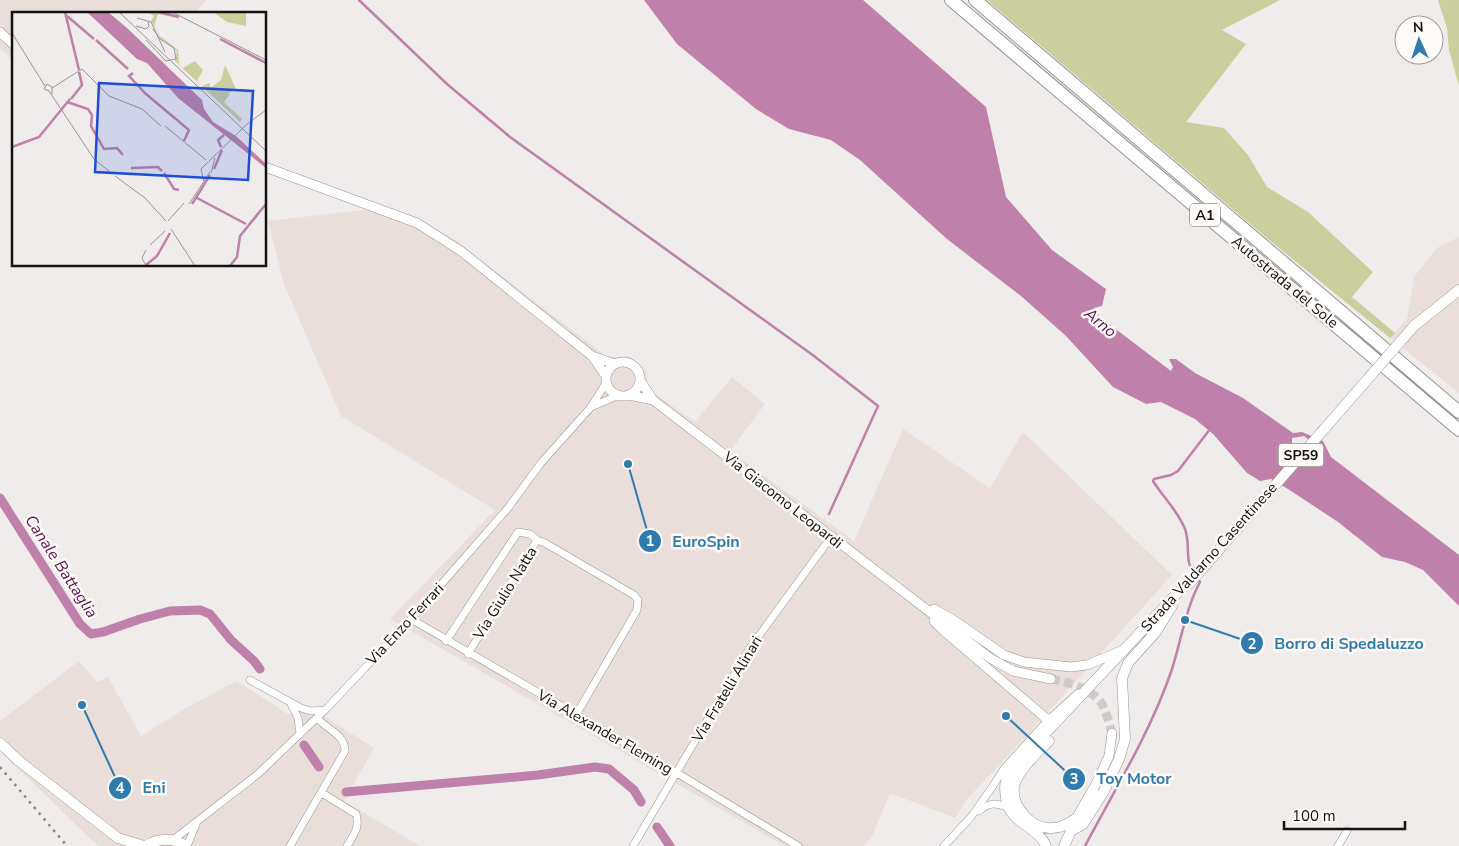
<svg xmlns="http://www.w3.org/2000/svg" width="1459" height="846" font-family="'Nunito Sans',sans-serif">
  <rect width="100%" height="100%" fill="#f0eceb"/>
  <!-- built -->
  <path fill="#e9ded9" d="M0 0H206L194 14H14V61L0 49Z
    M389 207 418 218 455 240 607 357 629 356 647 371V388L695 422 732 377 765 404 730 451 854 541 903 429 990 488 1023 432 1172 575 1009 755 968 798 955 818 890 793 872 836 864 846H785L390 619 495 510 341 416 284 284 268 221Z
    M1459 237V393L1390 338 1407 319 1414 277 1437 248Z
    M79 661 97 682 108 677 141 736 186 708 237 681 288 714 311 708 374 748 344 801 420 846H98L0 751V721Z"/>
  <!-- green -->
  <path fill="#cbcf9d" d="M987 0H1280L1222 30 1246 44 1186 122 1224 128 1248 155 1267 187 1308 212 1373 272 1352 297 1395 333 1390 338 1269 240Z
    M1438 0H1459V86L1449 50 1447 28Z"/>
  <!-- water -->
  <path fill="#bf80a9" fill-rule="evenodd" d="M644 0H863L986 107 1006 197 1052 250 1106 289 1102 306 1094 308 1101 318 1171 371 1173 367 1169 359H1176L1195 373 1243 398 1293 433 1302 432 1323 441 1331 457 1459 555V606L1423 570 1405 562 1382 557 1338 522 1288 489 1271 479 1260 481 1247 473 1213 434 1195 419 1161 402 1146 404 1113 387 1066 336 1021 296 947 239 860 160 831 140 789 129 756 109 677 44ZM1304 436 1322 451 1323 464H1310L1292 448V438Z"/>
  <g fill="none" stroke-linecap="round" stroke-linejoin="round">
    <!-- stream -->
    <path stroke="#bf80a9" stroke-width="2.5" d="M359 0 447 84 510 137 814 356 878 406 829 514
      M1194 574C1184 560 1191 546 1185 529 1178 511 1163 497 1153 481L1154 479 1171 475 1178 471 1210 429
      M1085 846C1115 789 1150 733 1171 672 1181 642 1185 610 1200 582L1197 578"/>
    <!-- canal -->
    <path stroke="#bf80a9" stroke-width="9" d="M0 498 80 624 91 634 103 632 140 619 170 611 200 610 210 614 231 640 254 661 260 669
      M304 745 319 767
      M346 792 538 775 595 767 609 769 634 790 641 802
      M657 827 670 846"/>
    <!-- tertiary-tunnel -->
    <path stroke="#cfcbca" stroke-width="9" stroke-dasharray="9 4.5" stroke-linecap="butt" d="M1051 679C1070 683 1093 688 1103 706 1107 714 1109 724 1112 733"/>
    <!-- minor casing -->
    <g stroke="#979492" stroke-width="8">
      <path id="minor" d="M591 407 619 395
        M411 619 677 773 798 846
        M446 641 518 532 530 534 537 540 545 543 634 595 638 600 637 610 576 715
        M468 654 537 540
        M250 680 301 708 311 711 325 710
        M291 704 298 718 300 734
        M322 793 356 814C360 828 354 834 347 846
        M979 811C990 802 995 803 1007 807
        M173 840 258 774 328 707 411 619 508 508 541 463 591 407 606 383
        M187 846 197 822
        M290 846 345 751C345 735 327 729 317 718
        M633 846 750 648 831 537
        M944 846 971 817 993 786 1003 770 1048 720 1078 693
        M1338 846 1347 831"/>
    </g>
    <!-- tertiary casing -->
    <g stroke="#979492" stroke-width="10">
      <path id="tertiary" d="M0 32 14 45
        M265 167 417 223 461 251 592 356 606 376
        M592 356 615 364
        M606 379a17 17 0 1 1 34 0a17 17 0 1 1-34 0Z
        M640 380 653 400 990 658 1013 671 1051 679
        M629 395 653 400
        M934 609 952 619 1004 655 1024 662 1071 667 1087 665 1123 650
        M934 621 944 631 1048 720
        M1093 790 1109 756 1112 733"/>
    </g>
    <!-- primary casing -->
    <g stroke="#979492" stroke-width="11">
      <path id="primary" d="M1414 326 1459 290
        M1049 741C1038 752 1016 772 1014 787 1011 806 1032 830 1052 828 1062 828 1069 823 1077 818
        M0 743 19 761 118 838 144 846
        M1071 831 1083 824 1104 791 1119 759 1125 739 1122 678 1128 663 1155 633 1172 606
        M145 846C159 838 172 837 186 846
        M1046 846C1037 825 1009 824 1006 798 1004 786 1005 783 1010 771L1183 587 1189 584
        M1064 846 1077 818 1093 790"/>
    </g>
    <!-- motorway casing -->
    <g stroke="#979492" stroke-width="14">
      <path id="motorway" d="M951 0 1459 430
        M975 0 1459 412"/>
    </g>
    <!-- minor -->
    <use href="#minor" stroke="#fff" stroke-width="7"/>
    <!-- tertiary -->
    <use href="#tertiary" stroke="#fff" stroke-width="9"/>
    <!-- primary -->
    <use href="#primary" stroke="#fff" stroke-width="10"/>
    <!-- motorway -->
    <use href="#motorway" stroke="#fff" stroke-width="12"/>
    <!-- rail -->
    <path stroke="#868483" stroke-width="2.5" stroke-dasharray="2.5 5" stroke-linecap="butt" d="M0 767 67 846"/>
    <!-- primary-bridge casing -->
    <g stroke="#979492" stroke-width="11" stroke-linecap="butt">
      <path id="primary-bridge" d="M1189 584 1414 326"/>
    </g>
    <!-- primary-bridge -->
    <use href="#primary-bridge" stroke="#fff" stroke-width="10"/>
  </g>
  <g text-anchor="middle" stroke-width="5" stroke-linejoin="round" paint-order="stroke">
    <!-- shield labels -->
    <g fill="#fdfaf8" stroke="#595856" stroke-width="1">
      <rect x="1190" y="203.5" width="30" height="23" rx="4"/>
      <rect x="1278.5" y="443.5" width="45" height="23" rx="4"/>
    </g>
    <g font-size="14" font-weight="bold" fill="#131211">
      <text x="1205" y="220">A1</text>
      <text x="1301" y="460">SP59</text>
    </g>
    <!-- street labels -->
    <g font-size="15" fill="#131211" stroke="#fdfaf8">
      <text transform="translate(1285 282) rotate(40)" y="5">Autostrada del Sole</text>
      <text transform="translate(783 500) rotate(38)" y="5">Via Giacomo Leopardi</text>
      <text transform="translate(1209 557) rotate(-48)" y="5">Strada Valdarno Casentinese</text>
      <text transform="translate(505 593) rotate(-58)" y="5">Via Giulio Natta</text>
      <text transform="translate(405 624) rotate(-47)" y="5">Via Enzo Ferrari</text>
      <text transform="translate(727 689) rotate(-59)" y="5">Via Fratelli Alinari</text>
      <text transform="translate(605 732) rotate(30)" y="5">Via Alexander Fleming</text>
    </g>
    <!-- water labels -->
    <g font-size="16" font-style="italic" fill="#5d124a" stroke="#fdfaf8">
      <text transform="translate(1101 322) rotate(40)" y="6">Arno</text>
      <text transform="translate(62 566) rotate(57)" y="6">Canale Battaglia</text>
    </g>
  </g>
  <!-- overview -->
  <g transform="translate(12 12)">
    <rect width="254" height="254" fill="#f0eceb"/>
    <path d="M135 0H145L169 7 146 2 142 14 148 24 166 38 167 52 171 56 183 49 191 58 185 69 190 74 198 71V76L209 68 213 53 224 77 216 81 218 82 212 90 230 107 228 110 232 114 163 49 165 39 149 27 139 9 142 4ZM201 0H234V14L215 10Z" fill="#cbcf9d"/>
    <path d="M75 0H96L115 16 190 88 192 97 201 110 224 124 254 152V156L166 86 135 51 125 47Z" fill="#bf80a9"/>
    <path fill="none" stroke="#bf80a9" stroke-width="2.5" d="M53 0 67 58M147 0 167 5M55 4 82 27M208 27 254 51M84 28 116 57M121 61 117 64 134 82 177 118 172 129M59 87 70 73 67 60M55 90 76 97 80 103 79 114 92 137 105 136 111 143M0 135 27 125 58 87M209 135 206 128 212 123M119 156 146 155 150 159M202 157 210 138M152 161 162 177 167 178M185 186 234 212M180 192 198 163M134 253 145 244 158 221M218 254 225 245 228 224 254 192"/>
    <path fill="none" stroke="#989594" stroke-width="1" d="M107 0 254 139M160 0 254 48M125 6 139 10 153 40M124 14 134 17 137 14 136 10M0 21 33 74M134 28 154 49 164 47 162 36 148 27 141 17M40 76 70 57 97 84 130 97 149 114M37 79 82 147 98 160M37 79 32 77 35 72 40 75V82M153 114 194 148M199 161 203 146M103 164 133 186 154 209M192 170 189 157 234 113 254 98M177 192 198 160M156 209 172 191M159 217 183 254M138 233 153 219M134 238 130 246 134 254"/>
    <path fill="#1d4ed8" fill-opacity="0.15" stroke="#1d4ed8" stroke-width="2.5" d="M87 71 241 79 236 168 83 160Z"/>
    <rect width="254" height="254" fill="none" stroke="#131211" stroke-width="2.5"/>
  </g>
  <!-- callouts -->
  <path fill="none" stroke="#307bae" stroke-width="2" d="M628 464L650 541M1185 620L1252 643M1006 716L1074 779M82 705L120 788"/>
  <g fill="#307bae" stroke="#fdfaf8" stroke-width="2">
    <circle cx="628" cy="464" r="5"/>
    <circle cx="1185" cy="620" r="5"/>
    <circle cx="1006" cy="716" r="5"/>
    <circle cx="82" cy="705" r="5"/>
    <circle cx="650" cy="541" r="12"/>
    <circle cx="1252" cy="643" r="12"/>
    <circle cx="1074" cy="779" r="12"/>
    <circle cx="120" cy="788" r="12"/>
  </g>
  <g font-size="15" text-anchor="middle" font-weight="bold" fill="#fff">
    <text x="650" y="546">1</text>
    <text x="1252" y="649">2</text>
    <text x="1074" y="784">3</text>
    <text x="120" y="793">4</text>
  </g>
  <g font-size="16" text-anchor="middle" font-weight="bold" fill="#307bae" stroke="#fdfaf8" stroke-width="5" stroke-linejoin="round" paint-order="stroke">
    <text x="706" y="547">EuroSpin</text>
    <text x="1349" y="649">Borro di Spedaluzzo</text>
    <text x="1134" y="784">Toy Motor</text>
    <text x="154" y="793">Eni</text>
  </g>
  <!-- north arrow -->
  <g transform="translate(1419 40) rotate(357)"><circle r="24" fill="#fdfaf8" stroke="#9f9d9c"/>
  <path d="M0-4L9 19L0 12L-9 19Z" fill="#307bae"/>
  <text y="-8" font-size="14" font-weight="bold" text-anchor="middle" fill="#131211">N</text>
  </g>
  <!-- scale -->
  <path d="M1284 821v8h121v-8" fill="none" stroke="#131211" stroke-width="2.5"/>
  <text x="1292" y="821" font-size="15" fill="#131211" stroke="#fdfaf8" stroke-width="4" paint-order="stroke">100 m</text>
</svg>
